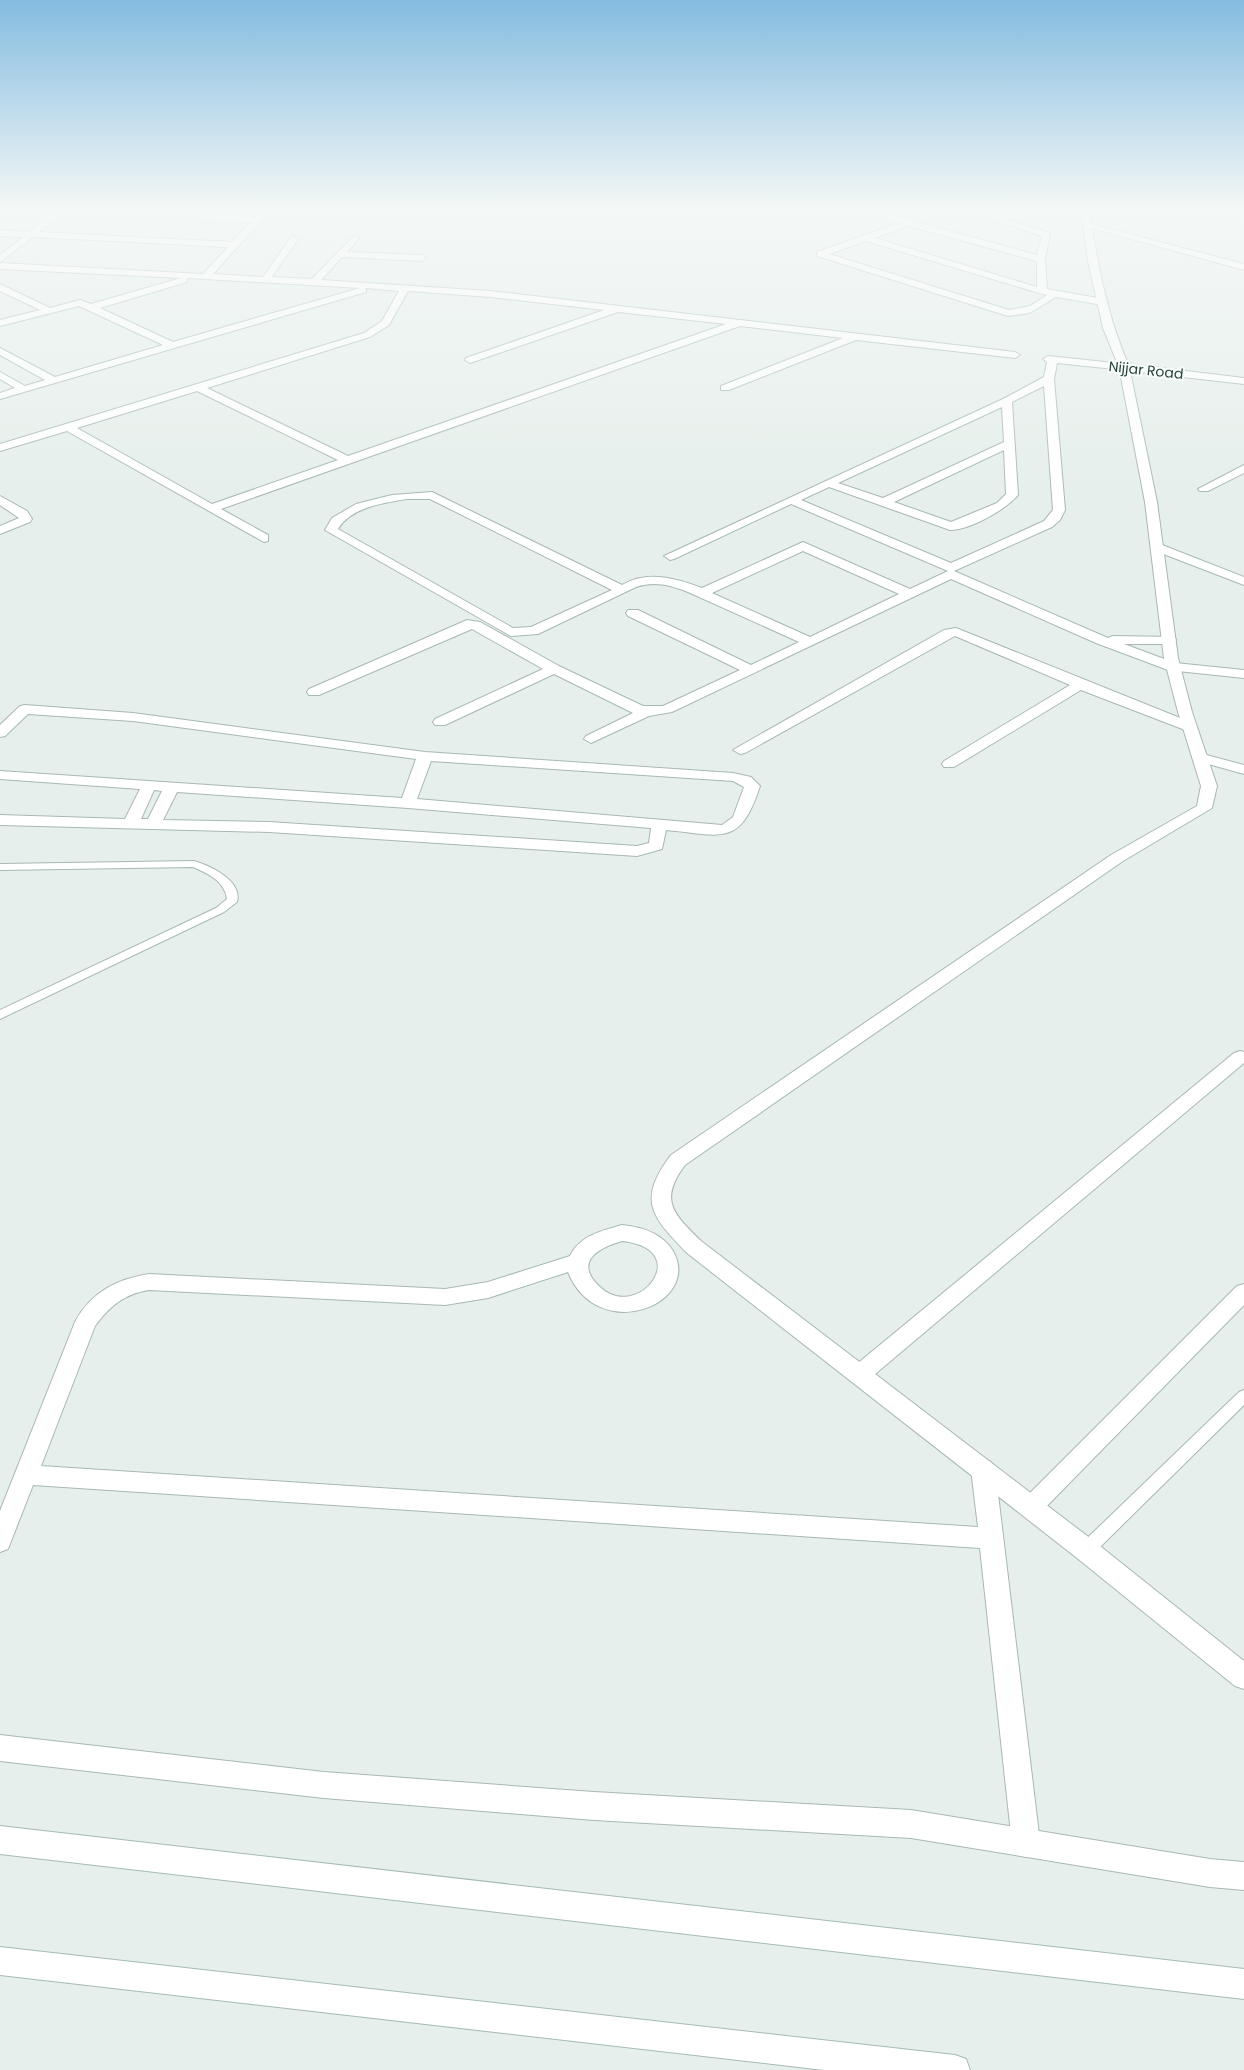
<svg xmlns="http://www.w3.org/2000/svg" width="1244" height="2070" font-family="Poppins,sans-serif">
  <rect width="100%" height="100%" fill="#e6efeb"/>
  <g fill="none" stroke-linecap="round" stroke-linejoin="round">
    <!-- service casing -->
    <g stroke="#a8b8b2" stroke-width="2">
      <path id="service" d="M194 861C211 866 243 881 237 902L224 912 0 1019V1010L216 908 227 899C225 881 207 873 193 867L0 870V864Z
        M1244 1390V1405L1092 1555 1086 1557 1080 1555 1078 1550 1080 1545 1239 1392Z"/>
    </g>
    <!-- minor casing -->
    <g stroke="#a8b8b2" stroke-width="2">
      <path id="minor" d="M58 209H67L39 232 232 242 251 222 161 217 157 214 162 209H171L169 212 256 217 263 209H272L213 274 263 277 291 237 294 236 298 239 272 277 312 279 355 235 359 238 347 252 422 255 426 258 422 261 342 257 321 280 490 291 1015 352 1020 355 1015 358 856 340 729 390H721V386L843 338 740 326 221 509 268 535V541L264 542 67 431 0 451V444L364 333 382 321 399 291 366 288V292L0 399V393L15 388 0 379V372L25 386 45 380 0 355V348L55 377 163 345 79 306 0 326V320L40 310 0 291V284L50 308 80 300 91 304 181 278 0 269V263L203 274 228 247 33 237 0 262V255L23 237 0 236V230L29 232ZM187 278 360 288 173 342 100 308 187 282ZM408 291 490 297 604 310 466 358 465 360 470 363 618 312 726 324 348 456 207 388 370 337 389 325ZM197 391 338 460 212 504 77 428Z
        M856 209H869L1037 255 1042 236 961 209H974L1050 233 1045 259 1047 289 1103 299 1108 302 1103 305 1056 297 1030 313 1008 316 817 256V252L899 223ZM908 226 1037 261V287L875 238ZM866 241 1039 293 1047 295 1030 306 1009 310 829 254Z
        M1084 222 1244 264V270L1084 226Z
        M1048 356 1124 364 1129 367 1124 370 1057 363 1054 379 1065 510 1060 520 1052 527 954 571 1108 638 1113 636 1174 637 1176 640 1174 643 1169 644H1124L1175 663 1244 670V678L1168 670 1096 643 951 579 672 712 649 716 591 743 584 739 586 736 633 713 554 674 445 725H435L433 722 435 719 543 669 472 629 319 695H309L307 692 309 689 467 620 480 622 559 666 643 706H663L740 670 628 616 626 613 628 610H638L751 665 799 642 688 592C670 585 654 581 636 587L538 634 511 636 325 530 332 518 356 504 392 495 432 492 622 585C647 570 676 578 702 588L803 542 910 589 948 571 791 504 674 559 670 560 664 556 1003 399 1044 377 1047 362 1043 359ZM1044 386 1053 510 1044 521 951 563 801 500 829 487 950 530C970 530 1005 510 1018 495L1012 402ZM1002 407 1004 442 883 498 838 483ZM1004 450 1006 494 997 503 951 522 894 502ZM407 499H430L612 590 531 627 513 628 338 529C351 507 384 503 407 499ZM803 551 899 594 810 637 712 593Z
        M1244 465V473L1208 491H1200L1198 489Z
        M0 496 27 511 32 519 30 522 0 534V526L19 518 0 505Z
        M1157 543 1244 577V585L1153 550V544Z
        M956 628 1195 724 1197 727 1190 731 1185 730 1081 690 954 767H944L942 764 944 761 1070 685 955 636 745 753 740 754 733 750 944 630Z
        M25 705 133 713 425 752 733 773 751 777 760 786C740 848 722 835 666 830L662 849 637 856 269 832 0 825V815L125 819 140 789 0 779V771L402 798 416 759 133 721 28 714 5 736 0 737V725L20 706ZM431 761 733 781 744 787 733 817 722 825 417 799ZM154 790 162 791 148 819H141ZM177 792 408 808 651 828 649 843 637 846 269 822 163 820Z
        M1199 753 1244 765V774L1194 760 1192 757Z
        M1240 1051 1244 1052V1063L868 1380 860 1383 852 1380 849 1374 852 1368 1234 1053Z
        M622 1225C642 1227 662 1233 673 1251 703 1304 598 1346 568 1272L488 1298 445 1305 149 1290C124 1294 110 1306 95 1326L41 1466 978 1527 971 1469 975 1462 983 1459 991 1462 995 1469 1040 1843 1036 1853 1026 1857 1016 1853 1012 1843 980 1548 33 1485 8 1549 0 1552V1511L75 1322C91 1292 117 1279 149 1274L445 1289 488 1282 570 1256C580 1235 602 1231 622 1225ZM622 1241C696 1249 638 1323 600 1287 573 1262 598 1248 622 1241Z
        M1244 1284V1305L1039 1514 1031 1517 1023 1514 1019 1507 1023 1500 1237 1286Z"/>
    </g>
    <!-- tertiary casing -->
    <g stroke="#a8b8b2" stroke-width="2">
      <path id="tertiary" d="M1081 209H1089C1097 262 1107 315 1128 364L1244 378V384L1130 371 1157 502 1178 658 1192 712 1217 786 1212 808 1123 861 685 1165C658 1201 674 1214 701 1241L1095 1542 1244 1661V1689L1235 1686 1077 1558 687 1253C651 1216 637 1200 671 1155L1111 855 1197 806 1201 786 1178 712 1164 658 1145 502 1119 367 1103 328 1088 261Z
        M0 1735 324 1772 594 1792 911 1810 1210 1859 1244 1862V1890L1210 1887 911 1838 594 1820 324 1798 0 1761Z"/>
    </g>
    <!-- secondary casing -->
    <g stroke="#a4bbb3" stroke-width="2">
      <path id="secondary" d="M0 1826 1244 1969V1999L0 1854Z
        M0 1947 955 2055 966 2059 970 2070H824L0 1975Z"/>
    </g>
    <!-- service -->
    <use href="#service" fill="#fff" fill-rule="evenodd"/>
    <!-- minor -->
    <use href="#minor" fill="#fff" fill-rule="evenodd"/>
    <!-- tertiary -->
    <use href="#tertiary" fill="#fff" fill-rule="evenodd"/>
    <!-- secondary -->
    <use href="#secondary" fill="#fff" fill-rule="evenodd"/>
  </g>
  <!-- sky -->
  <linearGradient id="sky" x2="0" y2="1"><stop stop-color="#84bce0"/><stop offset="0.42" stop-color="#f4f8f6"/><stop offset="1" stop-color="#f4f8f6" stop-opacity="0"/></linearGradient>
  <rect width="1244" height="499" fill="url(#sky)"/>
  <g text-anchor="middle" stroke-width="4.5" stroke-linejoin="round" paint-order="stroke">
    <!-- far-street labels -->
    <g font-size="14" fill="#24423a" stroke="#f7fbf9">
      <text transform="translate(1146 370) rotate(6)" y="5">Nijjar Road</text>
    </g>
  </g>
</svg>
